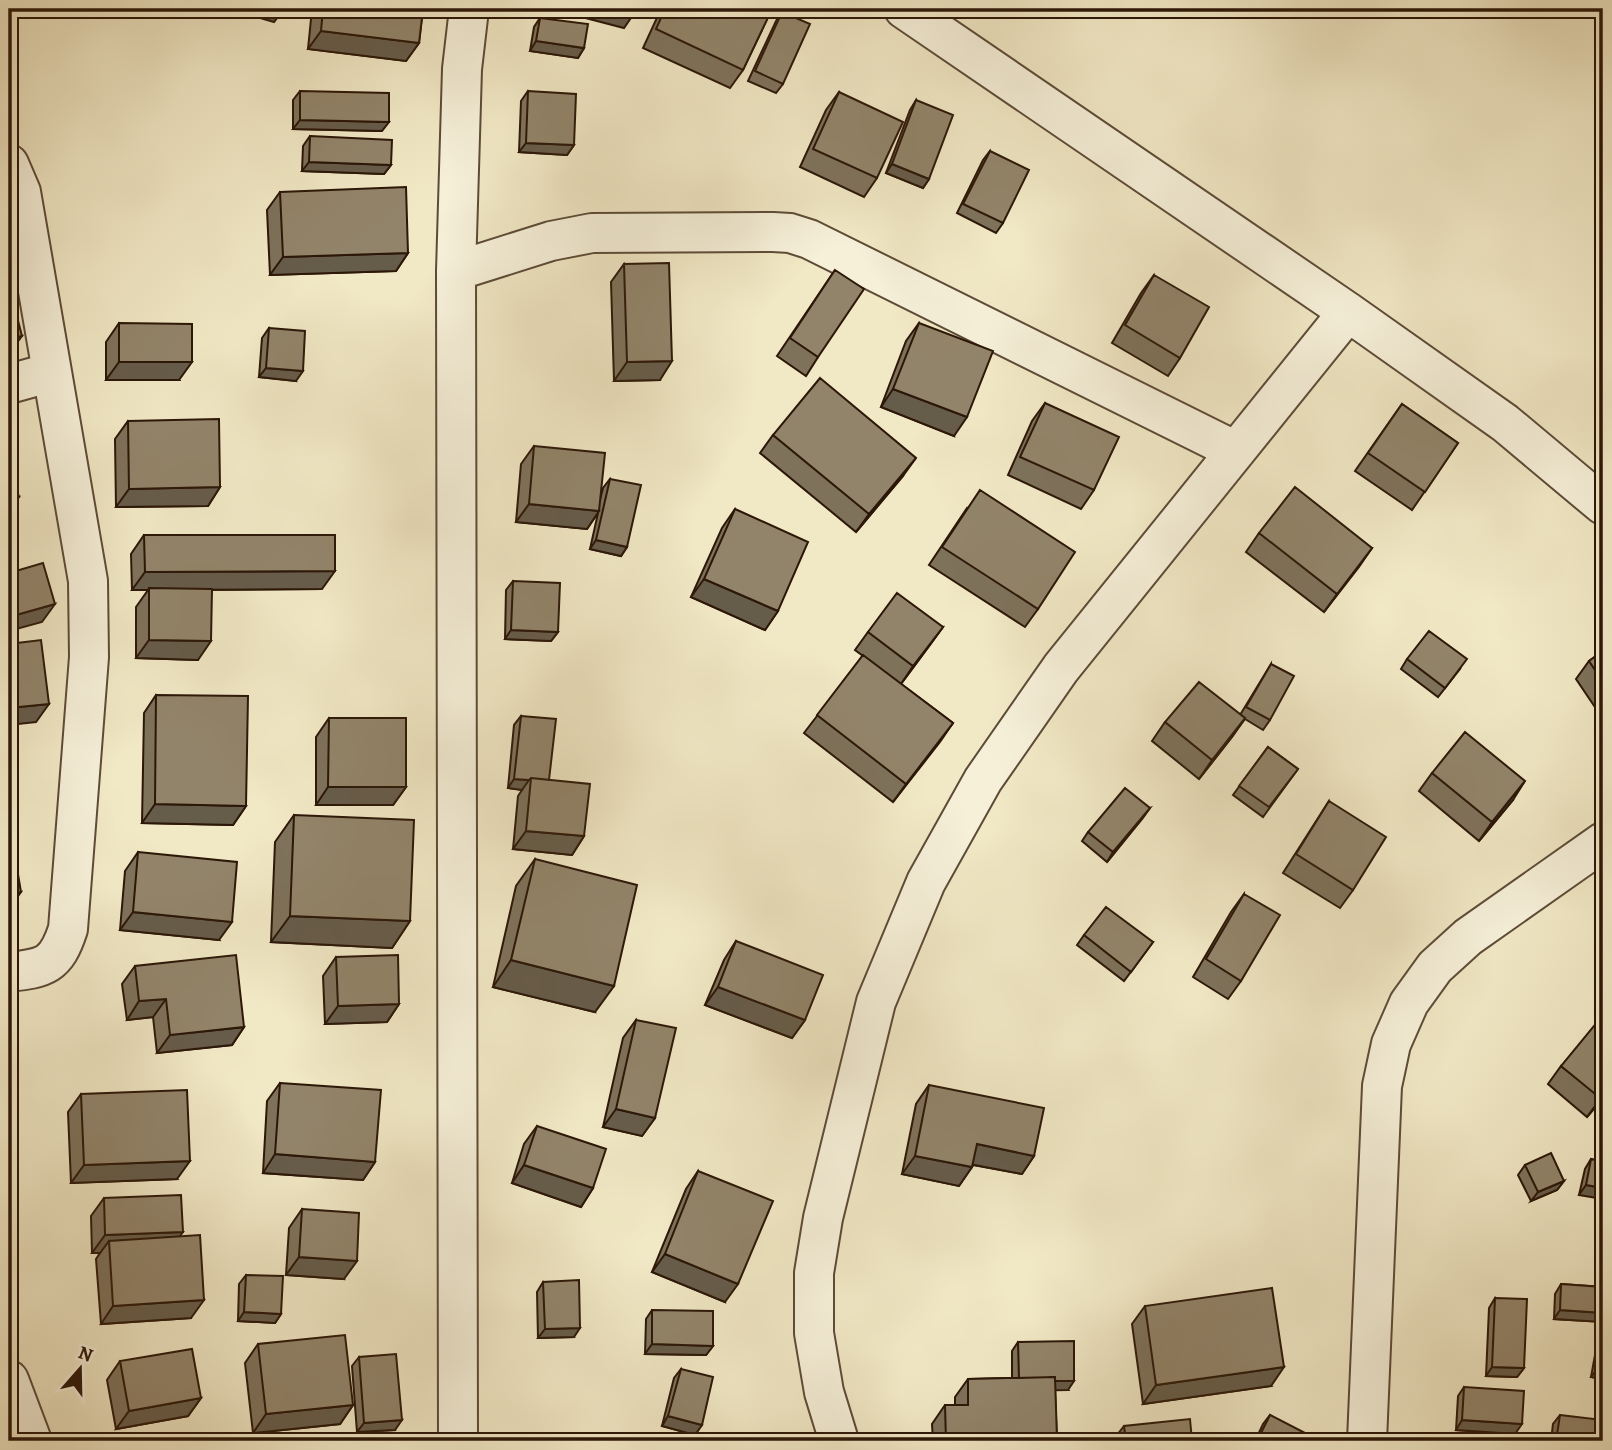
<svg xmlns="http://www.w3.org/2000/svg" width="1612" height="1450" font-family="Alegreya,serif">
  <rect width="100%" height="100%" fill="#f1e8c5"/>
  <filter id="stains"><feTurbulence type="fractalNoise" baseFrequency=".00286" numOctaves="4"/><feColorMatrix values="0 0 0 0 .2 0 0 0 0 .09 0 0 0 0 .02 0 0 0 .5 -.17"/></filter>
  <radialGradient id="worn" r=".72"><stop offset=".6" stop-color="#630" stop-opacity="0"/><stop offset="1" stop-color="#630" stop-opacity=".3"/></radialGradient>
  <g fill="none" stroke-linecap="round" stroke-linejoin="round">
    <!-- street casing -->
    <g stroke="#5d4b37" stroke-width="42">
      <path id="street" d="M904 9 1348 312 1505 423 1603 505
        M9 164 21 192 88 581 89 657 68 929C56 966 45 968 9 972
        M456 271 551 241 592 233 773 232 790 233 809 239 1236 451
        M9 384 52 372
        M9 1380 32 1441
        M458 1441 456 271 462 69 469 9
        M839 1441 824 1392 814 1333V1273L823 1218 876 1002 926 882 983 780 1061 668 1348 312
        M1367 1441 1382 1086 1391 1044 1409 1003 1435 967 1468 937 1603 842"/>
    </g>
    <!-- street -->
    <use href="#street" stroke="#f6f0d9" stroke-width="38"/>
  </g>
  <!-- wall -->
  <path fill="#7e725b" stroke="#2c1708" stroke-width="2" d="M312 9H423L419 43 406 61 308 49Z
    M661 9H772L743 70 730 88 643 48Z
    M782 12 783 84 776 93 748 81 776 21Z
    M540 18 584 48 578 58 530 51 534 27Z
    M300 91 382 131 293 129V100Z
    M528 91 574 145 567 155 519 152 521 101Z
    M839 92 877 178 864 197 800 167 826 110Z
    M916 100 929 179 923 188 886 173 910 110Z
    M310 136 391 165 384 174 302 171 303 146Z
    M990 151 1003 223 996 233 957 213 983 160Z
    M280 192 408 253 396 271 270 275 267 210Z
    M624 264 660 380 614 381 611 282Z
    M835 270 818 357 806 376 777 356Z
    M1154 275 1180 358 1168 376 1112 343 1141 293Z
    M119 323 179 380H106V342Z
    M919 323 954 436 881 407 906 341Z
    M269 328 296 381 259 377 262 338Z
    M1045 403 1094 490 1081 509 1008 475 1032 421Z
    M1402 404 1458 443 1412 510 1355 471Z
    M128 421 220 487 208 506 116 507 115 439Z
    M773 435 903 476 856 532 760 453Z
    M534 446 600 500 603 488 610 479 627 547 621 556 590 549 598 513 587 529 516 522 521 464Z
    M967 508 1038 609 1025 627 929 565Z
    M735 509 778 611 765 630 691 597 722 528Z
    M1259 533 1372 548 1324 612 1246 552Z
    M144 535 322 589 212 590 198 660 136 658V607L148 590H132L131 554Z
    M513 581 558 632 551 641 505 639 506 590Z
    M943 627 901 684 953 723 893 802 804 733 863 656 855 650 868 632Z
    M1603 651V719L1576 679 1589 661Z
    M1407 659 1460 669 1438 697 1401 669Z
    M1271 664 1270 720 1263 730 1245 719 1232 737 1199 779 1152 741 1165 722 1240 715Z
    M156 695 246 806 233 825 142 823 144 713Z
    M521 716 549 780 584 836 572 855 513 849 518 796 522 790 508 788 514 725Z
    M329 718 406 787 393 805H316V737Z
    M1268 747 1298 769 1263 817 1233 795Z
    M1432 773 1513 800 1479 841 1419 791Z
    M1329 801 1353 890 1340 908 1283 873Z
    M1150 808 1107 862 1082 841 1088 832Z
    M294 815 410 921 392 948 271 942 275 842Z
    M138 852 219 940 120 930 125 871Z
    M535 859 595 1012 493 987 516 886Z
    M1244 894 1241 981 1228 999 1193 977 1231 912Z
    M1084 935 1153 942 1124 981 1077 945Z
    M736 941 805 1020 792 1038 705 1005 724 960Z
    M336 957 399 1004 387 1022 325 1024 323 976Z
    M135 966 244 1027 232 1045 157 1053 153 1017 127 1020 122 984Z
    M636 1020 655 1118 642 1136 603 1127 623 1038Z
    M1561 1066 1603 1098 1587 1117 1548 1084Z
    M280 1083 375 1162 363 1180 263 1173 267 1101Z
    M929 1085 1034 1156 1022 1174 973 1165 972 1167 959 1186 902 1174 916 1104Z
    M81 1094 177 1179 71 1183 68 1112Z
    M537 1126 593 1188 581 1207 512 1183 524 1144Z
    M1591 1159 1603 1162 1579 1195 1585 1169Z
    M1525 1165 1564 1181 1557 1190 1531 1201 1518 1175Z
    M698 1171 725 1302 652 1272 686 1189Z
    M104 1198 180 1236 191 1318 101 1324 96 1259 100 1253H92L91 1216Z
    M302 1209 344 1279 286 1275 289 1228Z
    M246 1275 281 1314 275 1323 238 1321 239 1284Z
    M543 1282 574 1337 538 1338 537 1292Z
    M1561 1284 1603 1287V1322L1554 1319 1555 1294Z
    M1495 1298 1524 1368 1517 1377 1486 1376 1489 1308Z
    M1145 1306 1271 1386 1143 1404 1132 1324Z
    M652 1310 713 1346 706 1355 645 1354 646 1319Z
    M1018 1342 1068 1390H1055L1057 1440 1056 1441H933L932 1424 945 1405H955V1397L968 1379 1012 1378V1351Z
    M258 1344 353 1405 340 1424 253 1433 245 1363Z
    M1602 1346H1603V1379L1591 1377 1595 1355Z
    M359 1357 395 1430 357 1432 352 1366Z
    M120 1361 201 1398 188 1416 116 1429 107 1380Z
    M681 1369 695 1435 662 1426 674 1378Z
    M1464 1387 1515 1434 1456 1430 1458 1396Z
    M1270 1415 1301 1441H1255L1263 1424Z
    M1560 1415 1600 1441H1551L1553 1424Z
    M1124 1426 1192 1441H1118L1117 1435Z"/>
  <!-- shaded-wall -->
  <path fill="#665c4a" stroke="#2c1708" stroke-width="2" d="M233 9H284L274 22 232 10Z
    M551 9H637L624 28Z
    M321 31 419 43 406 61 308 49Z
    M536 41 584 48 578 58 530 51Z
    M300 120 389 122 382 131 293 129Z
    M526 143 574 145 567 155 519 152Z
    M309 162 391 165 384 174 302 171Z
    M892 164 929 179 923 188 886 173Z
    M408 253 396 271 270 275 283 257Z
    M22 336 9 354V339Z
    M672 361 660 380 614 381 627 362Z
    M119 362H192L179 380H106Z
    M266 368 303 371 296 381 259 377Z
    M893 389 967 417 954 436 881 407Z
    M916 458 903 476 856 532 869 514Z
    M220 487 208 506 116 507 129 489Z
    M19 497 9 511V499Z
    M529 504 599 511 587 529 516 522Z
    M596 540 627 547 621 556 590 549Z
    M1372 548 1359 567 1324 612 1337 594Z
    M335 571 322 589 149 590V588L148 590H132L145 572Z
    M704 579 778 611 765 630 691 597Z
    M55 604 42 622 9 631V617Z
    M943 627 930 645 901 684 913 666Z
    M511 630 558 632 551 641 505 639Z
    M149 640 211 641 198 660 136 658Z
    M49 704 36 722 9 725V708Z
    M1245 718 1232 737 1199 779 1212 760Z
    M953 723 940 742 893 802 906 784Z
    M514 779 529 780 522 790 508 788Z
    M1525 781 1513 800 1479 841 1492 822Z
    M328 787H406L393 805H316Z
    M155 804 246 806 233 825 142 823Z
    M1150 808 1143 818 1107 862 1113 852Z
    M526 831 584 836 572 855 513 849Z
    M21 892 9 909V894Z
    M133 912 232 922 219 940 120 930Z
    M290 916 410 921 392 948 271 942Z
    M511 960 614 986 595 1012 493 987Z
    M718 987 805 1020 792 1038 705 1005Z
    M166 999 153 1017 127 1020 139 1001Z
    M399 1004 387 1022 325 1024 338 1006Z
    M244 1027 232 1045 157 1053 170 1035Z
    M1603 1095V1098L1587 1117Z
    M616 1109 655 1118 642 1136 603 1127Z
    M977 1144 1034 1156 1022 1174 964 1163Z
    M275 1154 375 1162 363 1180 263 1173Z
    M915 1156 972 1167 959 1186 902 1174Z
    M190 1161 177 1179 71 1183 84 1165Z
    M524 1165 593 1188 581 1207 512 1183Z
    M1564 1181 1557 1190 1531 1201 1538 1192Z
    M1586 1185 1603 1188V1199L1579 1195Z
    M183 1232 170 1250 109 1241 100 1253H92L105 1235Z
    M665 1254 738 1284 725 1302 652 1272Z
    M299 1257 357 1261 344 1279 286 1275Z
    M204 1300 191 1318 101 1324 113 1306Z
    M1560 1310 1603 1313V1322L1554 1319Z
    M244 1312 281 1314 275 1323 238 1321Z
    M580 1328 574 1337 538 1338 545 1329Z
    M652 1344 713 1346 706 1355 645 1354Z
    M1284 1367 1271 1386 1143 1404 1156 1385Z
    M1492 1367 1524 1368 1517 1377 1486 1376Z
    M1598 1368 1603 1369V1379L1591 1377Z
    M1019 1381H1074L1068 1390 1012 1391Z
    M201 1398 188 1416 116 1429 129 1411Z
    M353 1405 340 1424 253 1433 266 1414Z
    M668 1416 702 1425 695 1435 662 1426Z
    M402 1420 395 1430 357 1432 364 1423Z
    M1462 1420 1522 1424 1515 1434 1456 1430Z
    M1057 1440 1056 1441H976Z"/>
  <!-- building -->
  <path fill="#92846a" stroke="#2c1708" stroke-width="2" d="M323 9H423L419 43 321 31Z
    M665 9H772L743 70 656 29Z
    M782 12 810 24 783 84 755 71Z
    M540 18 588 24 584 48 536 41Z
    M300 91 389 93V122L300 120Z
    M528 91 576 94 574 145 526 143Z
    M839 92 903 122 877 178 813 149Z
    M916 100 953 115 929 179 892 164Z
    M310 136 392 140 391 165 309 162Z
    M990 151 1029 170 1003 223 963 204Z
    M406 187 408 253 283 257 280 192Z
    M669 263 672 361 627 362 624 264Z
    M835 270 864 289 818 357 790 338Z
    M1154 275 1209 307 1180 358 1125 325Z
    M13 301 22 336 9 339V302Z
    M119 323 192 324V362H119Z
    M919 323 993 351 967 417 893 389Z
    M269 328 305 331 303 371 266 368Z
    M820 378 916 458 869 514 773 435Z
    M1045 403 1119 437 1094 490 1020 457Z
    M1402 404 1458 443 1425 492 1368 453Z
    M219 419 220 487 129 489 128 421Z
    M534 446 605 453 599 511 529 504Z
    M9 461 19 497 9 499Z
    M610 479 641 485 627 547 596 540Z
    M1295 487 1372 548 1337 594 1259 533Z
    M980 490 1075 552 1038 609 942 547Z
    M735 509 808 542 778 611 704 579Z
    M144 535H335V571L145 572Z
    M43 563 55 604 9 617V573Z
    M513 581 560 583 558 632 511 630Z
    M149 588 212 589 211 641 149 640Z
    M897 593 943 627 913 666 868 632Z
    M1429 631 1467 659 1445 688 1407 659Z
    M41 640 49 704 9 708V644Z
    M1603 651V682L1589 661Z
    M863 655 953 723 906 784 817 715Z
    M1271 664 1294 676 1270 720 1246 707Z
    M1199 682 1245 718 1212 760 1165 722Z
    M156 695 248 696 246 806 155 804Z
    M521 716 556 719 549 780 531 778 529 780 514 779Z
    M329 718H406V787H328Z
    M1465 732 1525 781 1492 822 1432 773Z
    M1268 747 1298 769 1269 807 1239 786Z
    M531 778 590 784 584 836 526 831Z
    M1125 788 1150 808 1113 852 1088 832Z
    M1329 801 1386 837 1353 890 1296 854Z
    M294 815 414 820 410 921 290 916Z
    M13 845 21 892 9 894V846Z
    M138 852 237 862 232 922 133 912Z
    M535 859 637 885 614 986 511 960Z
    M1244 894 1280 915 1241 981 1206 959Z
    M1106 907 1153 942 1131 972 1084 935Z
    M736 941 823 975 805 1020 718 987Z
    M236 955 244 1027 170 1035 166 999 139 1001 135 966Z
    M398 955 399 1004 338 1006 336 957Z
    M1603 1015V1095L1600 1098 1561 1066Z
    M636 1020 676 1028 655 1118 616 1109Z
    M280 1083 381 1090 375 1162 275 1154Z
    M929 1085 1044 1108 1034 1156 977 1144 972 1167 915 1156Z
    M187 1090 190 1161 84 1165 81 1094Z
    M537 1126 606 1149 593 1188 524 1165Z
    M1551 1153 1564 1181 1538 1192 1525 1165Z
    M1591 1159 1603 1162V1188L1586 1185Z
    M698 1171 773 1201 738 1284 665 1254Z
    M181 1195 183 1232 105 1235 104 1198Z
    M302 1209 359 1213 357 1261 299 1257Z
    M200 1235 204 1300 113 1306 109 1241Z
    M246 1275 283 1276 281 1314 244 1312Z
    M579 1280 580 1328 545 1329 543 1282Z
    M1561 1284 1603 1287V1313L1560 1310Z
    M1272 1288 1284 1367 1156 1385 1145 1306Z
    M1495 1298 1527 1299 1524 1368 1492 1367Z
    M652 1310 713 1311V1346L652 1344Z
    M345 1335 353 1405 266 1414 258 1344Z
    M1074 1341V1381H1055V1377L1019 1378 1018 1342Z
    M1602 1346H1603V1369L1598 1368Z
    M192 1349 201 1398 129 1411 120 1361Z
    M396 1354 402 1420 364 1423 359 1357Z
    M681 1369 713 1377 702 1425 668 1416Z
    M1055 1377 1057 1440 946 1441 945 1405H968V1379Z
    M1464 1387 1524 1391 1522 1424 1462 1420Z
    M1270 1415 1305 1433 1301 1441H1257Z
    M1560 1415 1603 1420 1600 1441H1556Z
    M1190 1419 1192 1441H1126L1124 1426Z
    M524 1436H610V1441H524Z"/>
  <!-- margin -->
  <rect width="1612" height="1450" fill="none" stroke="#f1e8c5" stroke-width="35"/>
  <rect x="10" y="10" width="1591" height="1429" fill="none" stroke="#2c1708" stroke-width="3.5"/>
  <rect x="18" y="18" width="1577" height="1415" fill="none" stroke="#2c1708" stroke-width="2"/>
  <!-- north arrow -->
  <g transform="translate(80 1369) rotate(20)" stroke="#f6f0d9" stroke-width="5" paint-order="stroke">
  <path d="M0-5L12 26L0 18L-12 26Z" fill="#2c1708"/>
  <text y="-10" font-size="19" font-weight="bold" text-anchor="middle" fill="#2c1708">N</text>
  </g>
  <rect width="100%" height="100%" filter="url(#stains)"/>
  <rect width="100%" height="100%" fill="url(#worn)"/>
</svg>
